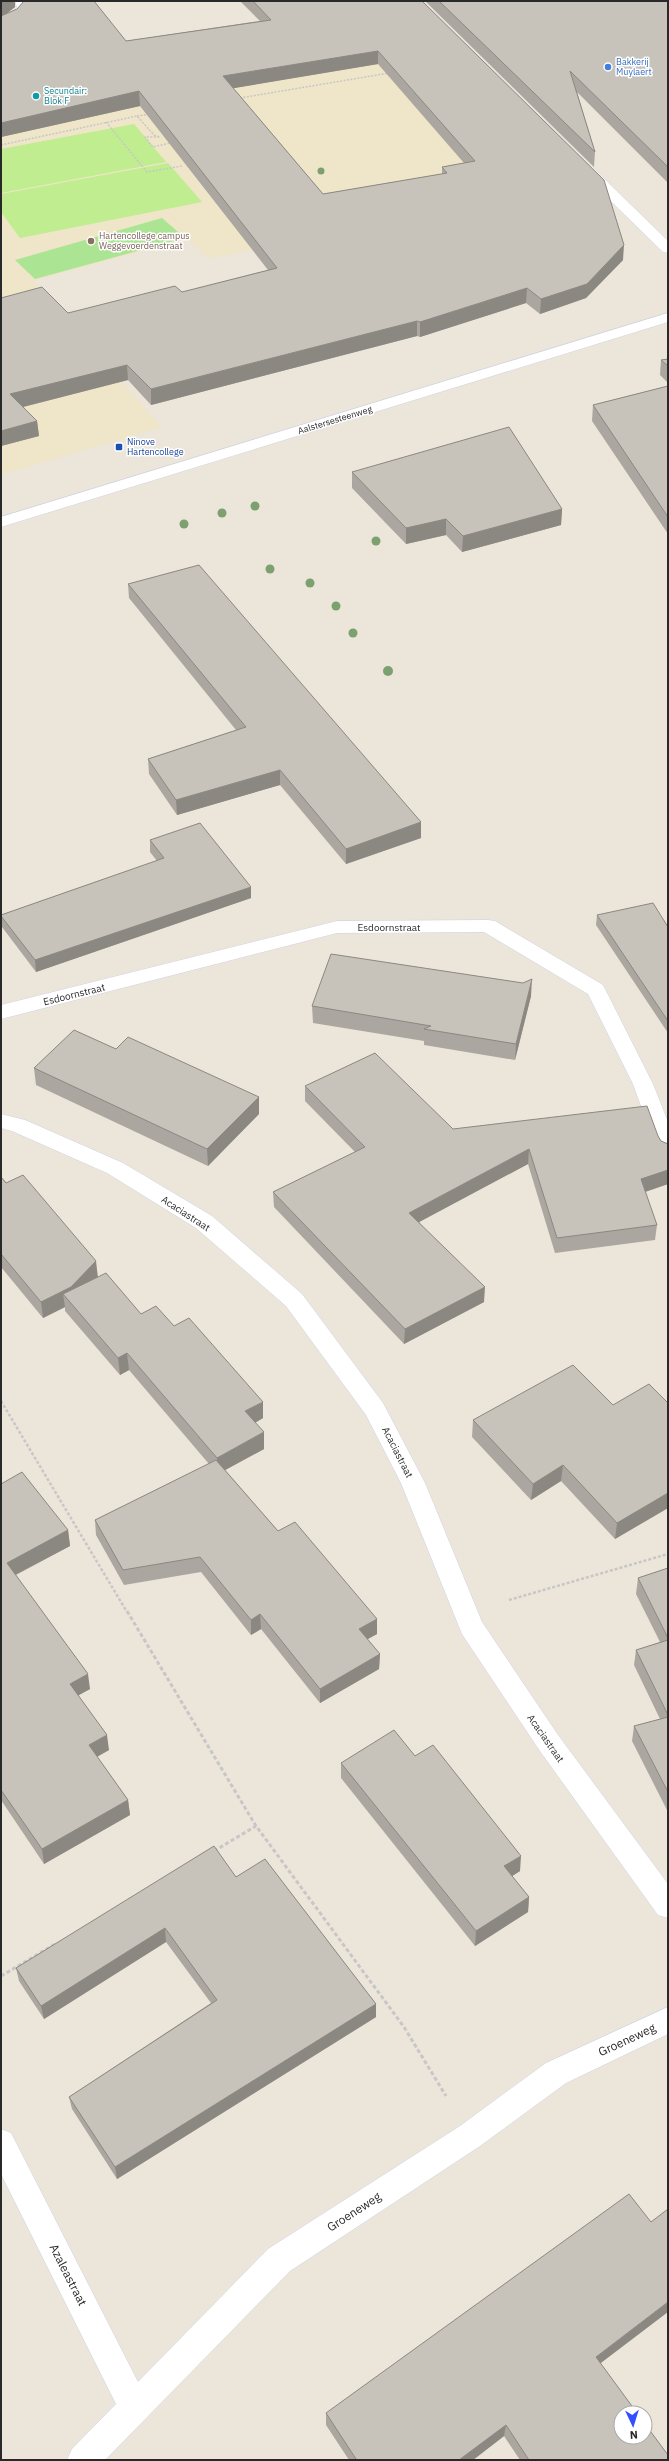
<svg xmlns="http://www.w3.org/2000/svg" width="669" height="2461" font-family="'IBM Plex Sans',sans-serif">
  <rect width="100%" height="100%" fill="#ece5da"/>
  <!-- education -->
  <path fill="#efe5c9" d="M391 10 563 197 208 258 187 239 33 281 162 427 1 475V42L105 57Z"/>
  <!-- green -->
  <path fill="#abe594" d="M162 218 185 238 35 279 15 260Z"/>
  <!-- pitch -->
  <path fill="#bfed8f" d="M134 124 166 162 1 193V149Z
    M168 163 202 202 20 238 1 212V194Z"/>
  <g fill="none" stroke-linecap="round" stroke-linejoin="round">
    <!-- street casing -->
    <g stroke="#cfd2e3" stroke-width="1">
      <path id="street" d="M15 1H27L29 7 18 21 1 29V20L10 15 17 7Z
        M585 164 590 165 668 241V253L663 252 580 171 578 168 580 165Z
        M488 920 495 921 603 985 653 1084 668 1122V1158L660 1155 657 1150 633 1084 588 994 484 932 337 933 1 1019V1005L337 921Z
        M1 1114 25 1120 123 1163 212 1216 302 1294 383 1403 425 1483 482 1622 558 1735 668 1884V1918L658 1915 540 1751 462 1634 401 1483 366 1415 286 1306 196 1228 107 1173 12 1131 1 1128Z
        M668 2007V2034L566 2083 480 2146 290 2271 105 2460H67L72 2449 116 2404 1 2174V2129L11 2133 138 2382 268 2249 460 2126 546 2063Z"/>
    </g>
    <!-- secondary casing -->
    <g stroke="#cfd2e3" stroke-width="1">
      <path id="secondary" d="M668 313V322L1 527V517Z"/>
    </g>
    <!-- path-far2 -->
    <path stroke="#c7c7c7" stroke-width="1.5" stroke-dasharray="2 1.5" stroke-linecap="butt" d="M240 98 389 73
      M137 116 150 114
      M106 122 147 172 182 166
      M1 145 137 116 154 135 160 137H145L153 147 170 143"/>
    <!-- path-far1 -->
    <path stroke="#c7c7c7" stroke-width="2.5" stroke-dasharray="3 2" stroke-linecap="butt" d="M1 1401 127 1612
      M509 1600 668 1554"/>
    <!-- path -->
    <path stroke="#c7c7c7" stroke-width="3" stroke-dasharray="4 2.5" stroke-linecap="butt" d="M127 1611 256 1826 404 2027 446 2096
      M214 1851 256 1826
      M1 1976 57 1943"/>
    <!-- street -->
    <use href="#street" fill="#fff" fill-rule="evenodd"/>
    <!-- secondary -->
    <use href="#secondary" fill="#fff" fill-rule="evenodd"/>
  </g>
  <!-- trees -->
  <g fill="#7da06f">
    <circle cx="321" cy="171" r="3.5"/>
    <circle cx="255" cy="506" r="4.5"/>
    <circle cx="222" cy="513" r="4.5"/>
    <circle cx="184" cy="524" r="4.5"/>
    <circle cx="376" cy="541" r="4.5"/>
    <circle cx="270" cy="569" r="4.5"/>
    <circle cx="310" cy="583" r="4.5"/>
    <circle cx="336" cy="606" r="4.5"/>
    <circle cx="353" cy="633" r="4.5"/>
    <circle cx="388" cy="671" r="5"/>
  </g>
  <!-- wall -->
  <path fill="#aba7a0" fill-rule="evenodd" d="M1 1 15 7 7 13 126 41 260 21 240 1H422L623 260 586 298 540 314 526 303 420 337 417 336 151 405 128 380 23 407 37 421 39 436 1 446V298L68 313 182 292 268 270 140 106 1 137ZM378 64 464 163 442 167V174L323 194 233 88Z
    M425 1H668V183L577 92 595 152 594 167Z
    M668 359V383L660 375 661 360Z
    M668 386V534L592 421 593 405Z
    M352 472 562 509 561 525 462 552 446 535 406 544 352 488Z
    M128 584 421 822V838L346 864 280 785 177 815 149 774 148 759 236 730 129 598Z
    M150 840 251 898 36 972 2 927 1 915 157 861 150 852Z
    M597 915 668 927V1033L596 925Z
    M531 996 515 1060 424 1045V1041L313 1023 312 1006Z
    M116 1049 259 1097V1114L208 1166 36 1085 34 1068Z
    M305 1086 453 1129 658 1136 661 1141 668 1144V1184L645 1192 657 1225 655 1240 555 1253 528 1164 419 1222 484 1302 404 1344 274 1207 273 1192 355 1152 305 1101Z
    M1 1177 98 1277 141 1314 174 1326 263 1402V1418L255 1423 264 1449 225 1470 278 1531 377 1619V1634L367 1639 380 1654 379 1669 320 1703 261 1629 251 1635 201 1572 124 1585 96 1535 95 1520 209 1464 129 1370 120 1375 65 1311V1307L43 1318 1 1267Z
    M668 1403V1508L615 1539 561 1481 531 1500 472 1437 473 1420 613 1405Z
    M1 1484 68 1530 70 1546 16 1575 90 1689 78 1695 109 1750 97 1757 128 1800 130 1815 44 1864 1 1800Z
    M668 1568V1812L632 1741 634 1726 660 1719 634 1665 636 1650 660 1642 636 1594 638 1578Z
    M415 1756 520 1871 512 1876 529 1897 528 1912 475 1946 341 1778V1763Z
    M236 1877 376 2004V2017L117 2179 72 2109 69 2097 211 2003 166 1942 44 2019 19 1981 16 1968Z
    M600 2364 668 2460H520L504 2436 473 2460H349L326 2425V2413Z"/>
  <!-- shaded-wall -->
  <path fill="#8b8882" d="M4 1H15V7L1 18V3Z
    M378 51V64L223 90V76Z
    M139 91 140 106 1 137V123Z
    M624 245 623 260 586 298 540 314 541 299Z
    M527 288 526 303 420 337V322Z
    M417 321V336L151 405V389Z
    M127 365 128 380 11 410 10 394Z
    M37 421 39 436 1 446V431Z
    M562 509 561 525 462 552 463 536Z
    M446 519V535L406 544V528Z
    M280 770V785L177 815 176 800Z
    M421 822V838L346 864V849Z
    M251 887V898L36 972 35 960Z
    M532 979 531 996 515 1060 516 1044Z
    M259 1097V1114L208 1166 207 1149Z
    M529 1149 528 1164 408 1228 409 1213Z
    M668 1170V1184L639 1194 641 1179Z
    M96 1261 98 1278 63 1294 65 1307 43 1318 41 1302Z
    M485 1287 484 1302 404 1344 405 1329Z
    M127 1353 129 1370 120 1375 118 1358Z
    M263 1402V1418L246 1428 245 1411Z
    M264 1432V1449L218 1474 217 1458Z
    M563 1465 561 1481 531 1500 533 1484Z
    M668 1493V1508L615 1539 617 1523Z
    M68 1530 70 1546 9 1578 7 1563Z
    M260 1614 261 1629 251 1635V1620Z
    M377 1619V1634L359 1644V1629Z
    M380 1654 379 1669 320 1703V1689Z
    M88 1674 90 1689 72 1699 70 1684Z
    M107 1735 109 1750 91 1760 89 1745Z
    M128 1800 130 1815 44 1864 42 1849Z
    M521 1856 520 1871 503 1882 504 1866Z
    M529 1897 528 1912 475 1946 476 1931Z
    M165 1928 166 1942 44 2019 41 2006Z
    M376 2004V2017L117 2179 115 2167Z
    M668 2302V2312L593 2369 596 2357Z
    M506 2425 504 2436 473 2460H459Z"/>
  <!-- building -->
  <path fill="#c7c2ba" stroke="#8b8882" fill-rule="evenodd" d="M24 1H94L126 41 271 20 253 1H422L604 180 624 245 587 284 541 299 527 288 420 322 417 321 151 389 127 365 10 394 37 421 1 431V298L42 287 68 313 175 286 182 292 277 268 139 91 1 123V16L17 9ZM378 51 475 161 442 167 447 173 323 194 223 76Z
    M439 1H668V167L570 71 595 152Z
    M668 359V366L661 360Z
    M668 386V517L593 405Z
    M509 427 562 509 463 536 446 519 406 528 352 472Z
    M199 565 421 822 346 849 280 770 176 800 148 759 246 727 128 584Z
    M200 823 251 887 35 960 1 916V915L164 858 150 840Z
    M653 903 668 927V1021L597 915Z
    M331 954 523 983 532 979 516 1044 424 1029 431 1026 312 1006Z
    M74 1030 116 1049 128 1037 259 1097 207 1149 34 1068Z
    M375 1053 453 1129 647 1106 658 1136 661 1141 668 1144V1170L641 1179 657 1225 557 1238 529 1149 409 1213 485 1287 405 1329 273 1192 365 1147 305 1086Z
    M23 1175 96 1261 71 1287 41 1302 1 1254V1177L6 1183Z
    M106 1273 141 1314 156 1306 174 1326 189 1318 263 1402 245 1411 264 1432 217 1458 127 1353 118 1358 63 1294Z
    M573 1365 613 1405 649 1384 668 1403V1493L617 1523 563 1465 533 1484 473 1420Z
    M216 1460 278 1531 295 1522 377 1619 359 1629 380 1654 320 1689 260 1614 251 1620 200 1557 123 1570 95 1520Z
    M22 1472 68 1530 7 1563 88 1674 70 1684 107 1735 89 1745 128 1800 42 1849 1 1790V1484Z
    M668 1568V1638L638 1578Z
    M668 1640V1715L636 1650Z
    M668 1717V1792L634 1726Z
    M394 1730 415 1756 433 1745 521 1856 504 1866 529 1897 476 1931 341 1763Z
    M214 1846 236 1877 265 1859 376 2004 115 2167 69 2097 217 2000 165 1928 41 2006 16 1968Z
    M629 2194 651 2222 668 2209V2302L596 2357 637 2413H621V2437H645V2424L668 2455V2460H529L506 2425 459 2460H354L356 2459 326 2413Z"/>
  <!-- markers -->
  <circle fill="#3f7fe0" stroke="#fff" stroke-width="1.5" cx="608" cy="67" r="4"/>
  <circle fill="#0f9aa8" stroke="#fff" stroke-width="1.5" cx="36" cy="96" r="4"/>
  <circle fill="#8d6e63" stroke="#fff" stroke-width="1.5" cx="91" cy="241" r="4"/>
  <rect fill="#1a4fb4" stroke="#fff" stroke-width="1.5" x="115" y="443" width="8" height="8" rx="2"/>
  <g text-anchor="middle" stroke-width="3" stroke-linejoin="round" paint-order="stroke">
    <!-- far-shop labels -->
    <g font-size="9" fill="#366cbe" stroke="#fff" text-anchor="start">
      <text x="616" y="65">Bakkerij<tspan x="616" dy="10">Muylaert</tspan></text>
    </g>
    <!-- far-culture labels -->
    <g font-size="9" fill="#0d838f" stroke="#fff" text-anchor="start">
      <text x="44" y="94">Secundair:<tspan x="44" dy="10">Blok F</tspan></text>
    </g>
    <!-- far-education labels -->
    <g font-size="9" fill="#785e54" stroke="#fff" text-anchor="start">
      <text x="99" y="239">Hartencollege campus<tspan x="99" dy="10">Weggevoerdenstraat</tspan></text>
    </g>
    <!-- far-street labels -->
    <g font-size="9" fill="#292929" stroke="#fff">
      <text transform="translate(335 420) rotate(-17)" y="3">Aalstersesteenweg</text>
    </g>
    <!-- far-transit labels -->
    <g font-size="9" fill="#164399" stroke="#fff" text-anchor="start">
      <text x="127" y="445">Ninove<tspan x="127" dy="10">Hartencollege</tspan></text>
    </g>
    <!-- street labels -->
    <g font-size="10" fill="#292929" stroke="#fff">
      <text x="389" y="931">Esdoornstraat</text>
      <text transform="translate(74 994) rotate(-14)" y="4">Esdoornstraat</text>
      <text transform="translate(186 1213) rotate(33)" y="4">Acaciastraat</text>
      <text transform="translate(398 1452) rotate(63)" y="4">Acaciastraat</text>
      <text transform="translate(546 1738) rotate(55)" y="4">Acaciastraat</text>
    </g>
    <!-- near-street labels -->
    <g font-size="12" fill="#292929" stroke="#fff">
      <text transform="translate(627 2040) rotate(-25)" y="4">Groeneweg</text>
      <text transform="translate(354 2212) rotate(-33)" y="4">Groeneweg</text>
      <text transform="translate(68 2275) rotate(63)" y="4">Azaleastraat</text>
    </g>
  </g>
  <!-- border -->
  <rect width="669" height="2461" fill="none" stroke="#292929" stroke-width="4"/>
  <!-- north arrow -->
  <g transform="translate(633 2425) rotate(176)"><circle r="19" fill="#ffffff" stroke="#a9a9a9"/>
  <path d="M0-3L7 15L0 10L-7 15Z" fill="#344eff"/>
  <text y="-6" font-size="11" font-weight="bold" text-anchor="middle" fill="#292929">N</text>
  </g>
</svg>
